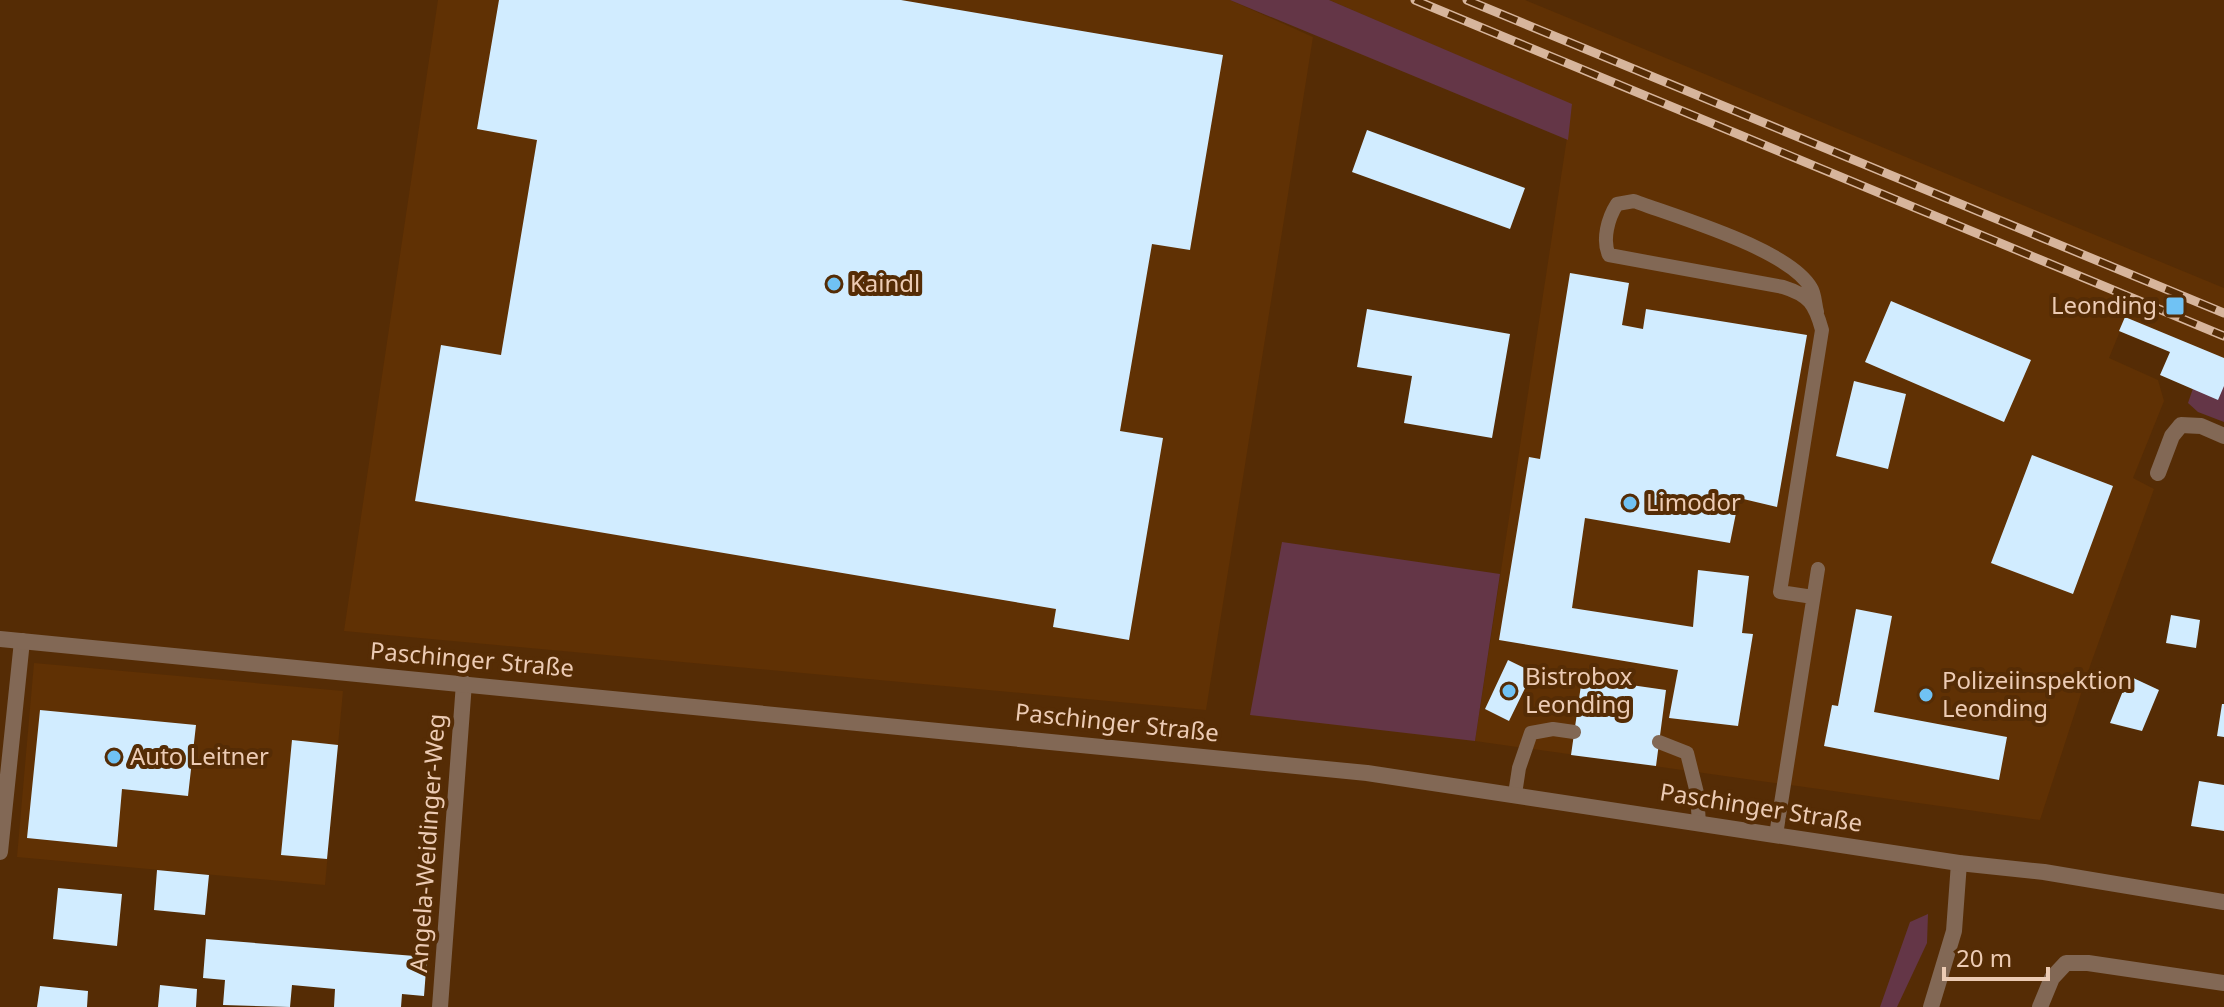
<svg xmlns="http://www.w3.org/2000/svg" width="2224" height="1007" font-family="'Noto Sans',sans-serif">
  <rect width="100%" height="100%" fill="#552c05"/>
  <!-- built -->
  <path fill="#603104" d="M438 0H1230L1313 37 1206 710 344 631Z
    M1329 0H1525L2224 288V375L2120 331 2109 358 2158 380 2164 401 2133 478 2154 489 2090 666 2040 820 1475 741 1572 105Z
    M34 663 343 691 325 885 17 857Z"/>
  <!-- green -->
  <path fill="#643647" d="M1230 0H1329L1572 104 1568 140Z
    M2201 365 2224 374V422L2198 412 2188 403Z
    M1282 542 1500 574 1475 741 1250 715Z
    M1928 914 1927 943 1897 1007H1880L1910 922Z"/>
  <!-- building -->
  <path fill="#d1ecff" d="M499 0H901L1223 55 1190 250 1152 244 1120 431 1163 438 1129 640 1053 627 1056 609 415 501 441 345 501 355 537 140 477 129Z
    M1367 130 1525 188 1510 229 1352 172Z
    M1570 273 1629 283 1622 325 1643 329 1646 309 1807 335 1777 507 1739 498 1730 543 1585 518 1572 608 1693 627 1698 570 1749 576 1742 633 1753 634 1738 726 1669 718 1678 670 1499 640 1529 457 1540 459Z
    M1891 301 2031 360 2004 422 1865 362Z
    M1367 309 1510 334 1492 438 1404 423 1412 376 1357 367Z
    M2125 317 2224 358V386L2218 400 2160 375 2170 352 2119 331Z
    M1854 381 1906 394 1888 469 1836 456Z
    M2032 455 2113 486 2073 594 1991 563Z
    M1856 609 1892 616 1874 712 2007 737 1999 780 1824 746 1832 705 1838 706Z
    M2171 615 2200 620 2196 648 2166 643Z
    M1508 660 1533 672 1509 721 1485 709Z
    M2129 676 2159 690 2142 731 2110 723Z
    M1582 678 1666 690 1656 766 1571 755Z
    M2222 704H2224V737L2217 736Z
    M40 710 196 725 188 796 122 789 117 847 27 838Z
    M292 740 338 745 327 859 281 855Z
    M2199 781 2224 785V831L2191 826Z
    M157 870 209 875 205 915 154 910Z
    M58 888 122 894 117 946 53 939Z
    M206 939 427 957 424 996 402 994 401 1007H334L335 989 292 985 290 1007 223 1005 225 980 203 978Z
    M160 985 197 989 196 1007H158Z
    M40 986 88 991 87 1007H37Z"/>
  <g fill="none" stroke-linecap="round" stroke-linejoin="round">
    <!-- service -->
    <path stroke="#826855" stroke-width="14" d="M1813 597 1780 592 1822 330C1815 304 1809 295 1783 287L1609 255C1602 240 1608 218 1617 204L1634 201C1676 217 1789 249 1811 288 1815 294 1815 305 1817 312
      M1659 742 1687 753 1697 793 1699 824
      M1515 794 1519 768 1531 733 1553 729 1574 732
      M1776 835 1818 569"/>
    <!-- minor -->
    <path stroke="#826855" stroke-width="16" d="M2158 473 2172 436 2181 425 2201 426 2224 436
      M0 852 22 641
      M440 1007 464 683
      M1931 1007 1954 931 1959 863
      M2040 1007 2052 978 2066 963H2088L2224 983"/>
    <!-- tertiary -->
    <path stroke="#826855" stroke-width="16" d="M0 639 1367 773 1959 863 2044 872 2224 902"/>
    <!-- rail casing -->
    <g stroke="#d7b59c" stroke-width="9">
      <path id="rail" d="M1415 0 2224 336
        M1467 0 2224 313"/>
    </g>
    <!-- rail -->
    <use href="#rail" stroke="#552c05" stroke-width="6" stroke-dasharray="18" stroke-linecap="butt"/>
  </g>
  <!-- markers -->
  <g fill="#70c2f4" stroke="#552c05" stroke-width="3">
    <circle cx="834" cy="284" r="8"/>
    <rect x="2165" y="296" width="20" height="20" rx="4"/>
    <circle cx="1630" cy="503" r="8"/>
    <circle cx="1509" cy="691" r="8"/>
    <circle cx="1926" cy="695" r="8"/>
    <circle cx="114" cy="757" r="8"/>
  </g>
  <g text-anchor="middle" stroke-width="8" stroke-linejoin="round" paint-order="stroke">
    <!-- poi labels -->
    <g font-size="24" fill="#eccbb4" stroke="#552c05" text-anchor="start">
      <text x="850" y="292">Kaindl</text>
      <text x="2157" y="314" text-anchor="end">Leonding</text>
      <text x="1646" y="511">Limodor</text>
      <text x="1525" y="685">Bistrobox<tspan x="1525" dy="28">Leonding</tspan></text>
      <text x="1942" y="689">Polizeiinspektion<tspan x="1942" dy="28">Leonding</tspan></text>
      <text x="130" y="765">Auto Leitner</text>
    </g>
    <!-- street labels -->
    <g font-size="24" fill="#eccbb4" stroke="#552c05">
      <text transform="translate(472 660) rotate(5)" y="8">Paschinger Straße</text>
      <text transform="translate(1117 723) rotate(6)" y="8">Paschinger Straße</text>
      <text transform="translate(1761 808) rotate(9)" y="8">Paschinger Straße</text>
      <text transform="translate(428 843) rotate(-86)" y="8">Angela-Weidinger-Weg</text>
    </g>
  </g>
  <!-- scale -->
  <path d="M1944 967v12h104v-12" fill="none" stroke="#eccbb4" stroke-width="4"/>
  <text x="1956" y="967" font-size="24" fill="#eccbb4" stroke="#552c05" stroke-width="6" paint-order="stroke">20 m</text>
</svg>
